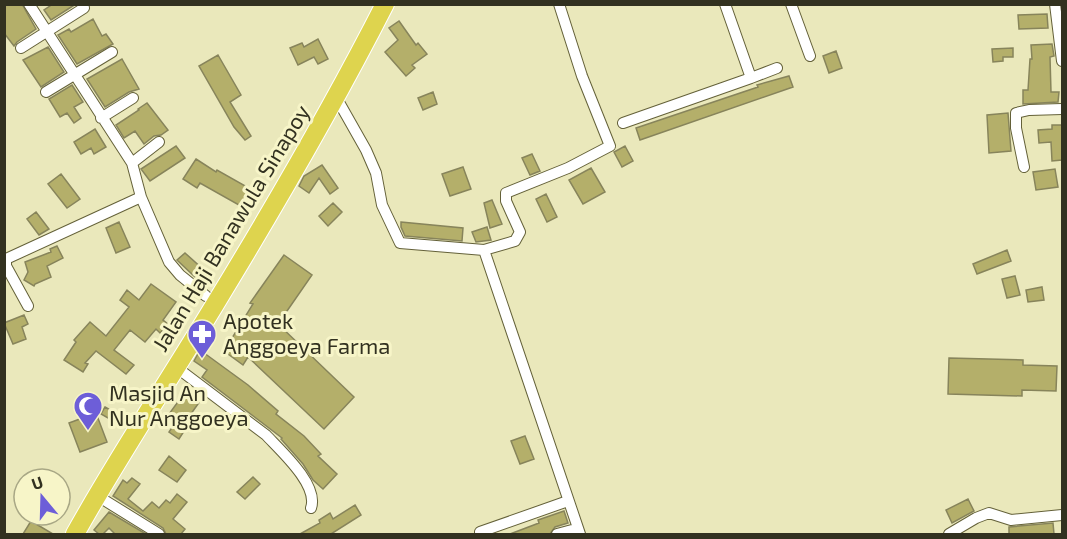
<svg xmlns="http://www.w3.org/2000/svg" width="1067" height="539" font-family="'Exo 2',sans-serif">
  <rect width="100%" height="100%" fill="#eae8bb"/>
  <!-- building -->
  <path fill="#b4af6a" stroke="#87845b" stroke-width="1.5" d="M8 4H22L36 29 17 42 14 46 4 33V7Z
    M53 4H76L51 20 44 10Z
    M1047 14 1048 28 1019 29 1018 15Z
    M93 19 102 36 106 34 113 44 77 64 58 35 69 29 71 32Z
    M399 21 416 45 418 43 427 54 412 65 415 68 406 76 385 52 398 40 389 28Z
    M318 39 328 59 318 64 314 57 298 65 290 48 302 43 304 47Z
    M1052 44 1054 56 1050 57 1051 92H1059L1058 102 1023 104V90H1028L1030 59H1032L1031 45Z
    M48 47 64 72 41 87 23 60Z
    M1013 48V57H1003V61L993 62 992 49Z
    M836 51 842 68 829 73 823 56Z
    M218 55 241 95 230 102 251 136 245 140 234 127 199 66Z
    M122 59 139 89 129 92 105 107 87 79Z
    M789 76 793 87 640 140 636 128 758 87 757 85Z
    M72 85 83 102 74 107 81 118 74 123 67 113 60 117 49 99Z
    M433 92 437 104 423 110 418 98Z
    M147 103 168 130 161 135 154 136 144 144 135 131 124 138 116 125 139 110 138 109Z
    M1008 113 1011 151 989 153 987 115Z
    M1052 125H1062V160L1052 161 1051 142 1039 143 1038 130 1052 129Z
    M95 129 106 147 94 154 91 148 81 154 74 142Z
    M176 146 185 158 150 181 141 169Z
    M625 146 633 161 622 167 614 152Z
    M532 154 540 171 530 175 522 158Z
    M196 159 216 172 217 170 256 192 246 209 200 183 197 188 183 179Z
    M322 165 338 188 330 194 319 178 309 193 299 186 304 176Z
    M463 167 471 189 450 196 442 174Z
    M591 168 605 192 583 204 569 180Z
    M1055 169 1058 187 1036 190 1033 172Z
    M61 174 80 199 67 208 48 184Z
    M546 194 557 217 547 222 536 199Z
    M492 200 502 224 490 228 484 203Z
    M333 203 342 212 328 226 319 216Z
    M36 212 49 229 39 235 27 219Z
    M119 222 130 247 116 253 106 228Z
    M401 222 463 228 462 241 405 236 401 227Z
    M487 227 491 240 476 242 472 232Z
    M57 246 63 258 47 266 51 277 35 284 34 286 24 280 28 272 25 262 51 252 50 249Z
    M1007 250 1011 261 977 274 973 264Z
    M185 253 204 270 196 278 177 260Z
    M284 255 312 275 278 324 354 397 324 429 248 357 243 365 224 351 253 304 250 303Z
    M1015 276 1020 295 1007 298 1002 279Z
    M151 284 176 302 163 320 168 324 160 333 156 329 145 342 130 330 114 350 134 365 126 374 96 351 85 363 88 364 83 372 64 360 76 342 74 340 90 322 106 336 129 307 120 300 127 290 139 300Z
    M1042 287 1044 300 1028 302 1026 290Z
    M24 315 28 324 22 327 26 339 13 344 4 323Z
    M200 350 248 385 278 411 276 414 304 436 321 454 318 456 337 474 323 489 313 480 303 464 281 439 282 438 202 377 207 370 194 361Z
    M949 358 1023 360V365L1057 366 1056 391 1022 390V396L948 394Z
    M188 388 203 397 183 425 186 428 179 439 169 432 177 420 169 414Z
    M105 407 126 419 122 426 101 414Z
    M96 413 107 442 80 452 69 423Z
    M525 436 534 459 520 464 511 441Z
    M169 456 186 470 177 482 159 470Z
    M253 477 260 484 245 499 237 492Z
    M132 478 140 484 128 499 143 511 152 502 159 508 166 500 170 503 177 494 187 502 173 519 185 529 181 534H166L163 528 113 496 123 480 127 483Z
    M968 499 974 511 952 523 946 510Z
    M355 505 361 515 331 534H300L320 523 319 520 330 513 333 519Z
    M564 511 568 523 555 527 550 534H510L539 523 538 520Z
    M109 512 146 534H115L109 528 103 534H99L94 530Z
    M31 521 53 534H23Z
    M1053 523 1054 534H1009V527Z"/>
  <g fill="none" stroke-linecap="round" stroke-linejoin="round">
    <!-- street casing -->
    <g stroke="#646139" stroke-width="12">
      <path id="street" d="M29 4 132 163 141 197 169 262 180 275 206 296
        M791 4 810 56
        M1055 4 1062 61
        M21 48 84 8
        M751 78 777 68
        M46 92 112 52
        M336 97 366 150 376 173 382 205 400 243 484 250 515 241 520 232 506 201V193L568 168 610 146 582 76 559 4
        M101 118 133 98
        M623 123 751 78 725 4
        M132 163 159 142
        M1024 167 1016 128V113L1029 110 1062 109
        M484 250 580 534
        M28 306 6 266V259L141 197
        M176 367 266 435C281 451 319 485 311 508
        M96 495 159 534
        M480 532 568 501
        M557 534 572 530 578 531
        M949 534 976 518 989 513 1011 520 1062 515"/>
    </g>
    <!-- highway casing -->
    <g stroke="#fff" stroke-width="20">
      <path id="highway" d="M75 534C119 455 170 379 217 301 276 204 333 106 385 4"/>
    </g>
    <!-- street -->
    <use href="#street" stroke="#fff" stroke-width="10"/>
    <!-- highway -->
    <use href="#highway" stroke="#ded44e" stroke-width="18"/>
  </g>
  <!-- icons -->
  <defs>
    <g id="pharmacy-pin" transform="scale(1.5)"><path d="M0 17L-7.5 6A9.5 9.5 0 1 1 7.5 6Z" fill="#6d5ed8" stroke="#f7f5c8"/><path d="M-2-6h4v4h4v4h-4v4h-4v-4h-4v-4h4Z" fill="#fff"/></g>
    <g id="mosque-pin" transform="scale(1.5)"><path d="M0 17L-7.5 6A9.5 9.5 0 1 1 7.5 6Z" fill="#6d5ed8" stroke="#f7f5c8"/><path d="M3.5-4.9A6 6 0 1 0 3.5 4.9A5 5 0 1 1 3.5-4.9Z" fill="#fff"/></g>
  </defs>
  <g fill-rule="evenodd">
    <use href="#pharmacy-pin" x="202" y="334"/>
    <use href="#mosque-pin" x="88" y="406"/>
  </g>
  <g text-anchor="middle" stroke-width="6" stroke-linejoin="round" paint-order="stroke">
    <!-- street labels -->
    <g font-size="22" fill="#323120" stroke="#f7f5c8">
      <text transform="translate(231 228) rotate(-59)" y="8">Jalan Haji Banawula Sinapoy</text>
    </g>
    <!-- poi labels -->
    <g font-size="22" fill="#323120" stroke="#f7f5c8" text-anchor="start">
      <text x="223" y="329">Apotek<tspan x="223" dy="25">Anggoeya Farma</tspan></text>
      <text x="109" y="401">Masjid An<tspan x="109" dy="25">Nur Anggoeya</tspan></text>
    </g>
  </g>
  <!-- border -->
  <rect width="1067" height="539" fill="none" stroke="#323120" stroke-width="12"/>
  <!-- north arrow -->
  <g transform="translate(42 497) rotate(341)"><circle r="28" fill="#f7f5c8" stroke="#a8a785" stroke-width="1.5"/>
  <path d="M0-4.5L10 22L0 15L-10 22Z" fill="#6d5ed8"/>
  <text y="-9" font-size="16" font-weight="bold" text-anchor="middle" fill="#323120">U</text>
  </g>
</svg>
